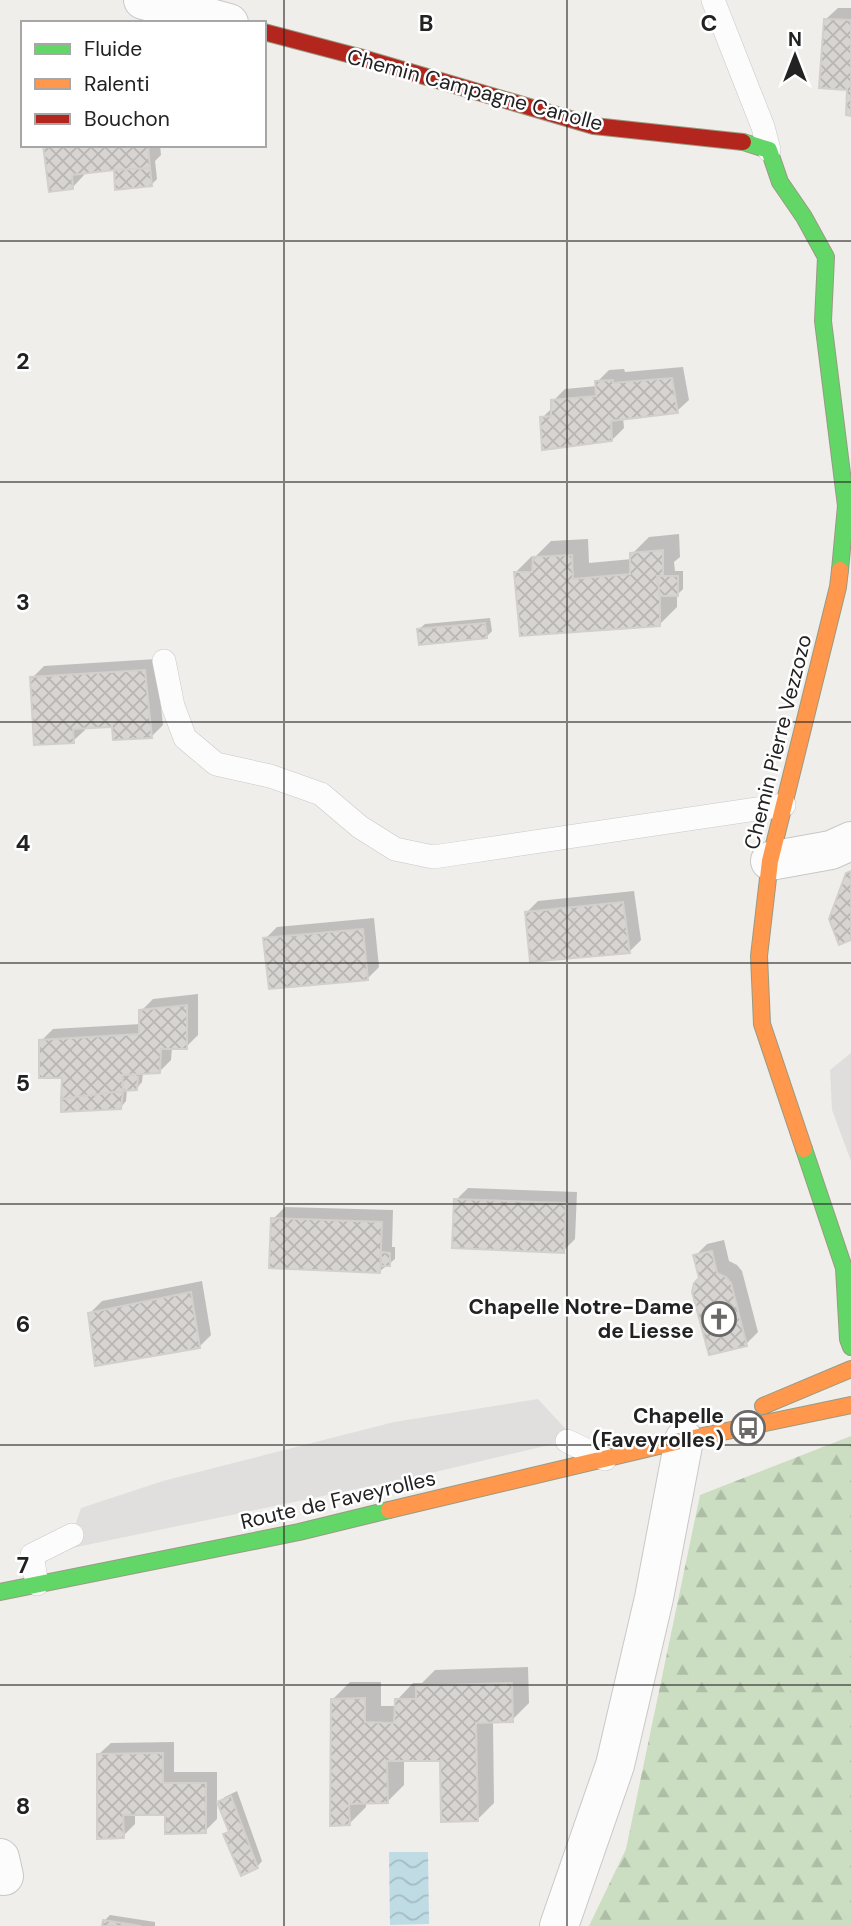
<svg xmlns="http://www.w3.org/2000/svg" width="851" height="1926" font-family="'DM Sans',sans-serif">
  <defs>
    <pattern id="forest-firs" width="22" height="20" patternUnits="userSpaceOnUse" patternTransform="scale(1.75)"><rect width="22" height="20" fill="#cbdec1"/><path d="M5 1l3.5 6h-7zM16 11l3.5 6h-7z" fill="#aebea6"/></pattern>
    <pattern id="water-waves" width="16" height="10" patternUnits="userSpaceOnUse" patternTransform="scale(1.75)"><rect width="16" height="10" fill="#bfdbe3"/><path d="M0 5q4-4 8 0t8 0" fill="none" stroke="#a4bcc2"/></pattern>
    <pattern id="building-cross-hatch" width="8" height="8" patternUnits="userSpaceOnUse" patternTransform="scale(1.75)"><rect width="8" height="8" fill="#d7d4d2"/><path d="M0 0l8 8M0 8l8-8" fill="none" stroke="#b8b6b4"/></pattern>
  </defs>
  <rect width="100%" height="100%" fill="#f0eeeb"/>
  <!-- residential -->
  <path fill="#dfdedc" d="M851 1053V1161L832 1110 830 1070Z"/>
  <!-- forest -->
  <path fill="url(#forest-firs)" d="M851 1436V1926H589L626 1849 700 1495Z"/>
  <!-- parking -->
  <path fill="#e0dfde" d="M538 1399 575 1439 410 1478 67 1549 81 1508 163 1481 394 1422Z"/>
  <!-- water -->
  <path fill="url(#water-waves)" d="M389 1852H428L429 1924 390 1925Z"/>
  <!-- shadow -->
  <path fill="#0003" d="M838 8H851V114L849 89 826 19Z
    M45 145H160L161 155 155 161 157 179 151 185 115 168 84 171V175L73 187Z
    M683 367 689 400 677 411 623 418 624 428 612 440 542 418 553 407V401L565 389 597 386V382L609 370 624 369 625 372Z
    M679 534 680 557 674 562 675 571H683V589L677 595V607L660 624 515 573 532 556H536L551 541 588 539 589 563 632 559V554L649 537Z
    M490 618 492 631 486 637 419 629 425 624Z
    M156 659 163 725 151 737 113 725 85 726V730L73 741 32 678 44 666Z
    M634 891 641 940 629 952 526 913 538 901Z
    M374 918 379 967 367 979 265 939 277 927Z
    M198 994V1035L186 1047H172L171 1060 159 1072 143 1073 142 1082 137 1088 127 1089 126 1101 121 1107 64 1076 41 1041 53 1029 141 1024V1011L153 999Z
    M468 1188 577 1192 575 1239 563 1251 456 1200Z
    M285 1207 393 1210 392 1247H395V1259L380 1271 273 1219Z
    M724 1240 729 1261 737 1265 742 1271 758 1332 746 1344 701 1278 695 1256 707 1244Z
    M202 1281 211 1335 199 1347 90 1313 102 1301Z
    M528 1667 529 1703 512 1720 493 1721 494 1803 477 1820 442 1759H404V1785L387 1802H366V1807L349 1824 333 1699 350 1682H381V1706H396L397 1700 413 1683H422L435 1670Z
    M174 1742V1772H217V1819L205 1831 167 1813H135V1824L123 1836 99 1754 111 1743Z
    M237 1791 262 1861 257 1867 225 1835 230 1830 219 1802 225 1797Z
    M110 1915 155 1922V1926H103L104 1921Z"/>
  <!-- building -->
  <path fill="url(#building-cross-hatch)" stroke="#d3d0cc" stroke-width="2" d="M824 19 851 20V116L846 115 847 90 819 88Z
    M43 145H148L150 168 114 170 72 175 73 189 49 192Z
    M150 168 152 186 115 190 114 170Z
    M672 378 678 413 611 421 612 441 542 450 540 417 551 416V400L596 396 595 381 613 380V383Z
    M663 550V576H657L660 596V626L520 636 514 572H532L533 557 572 555 573 579 630 574V553Z
    M657 576H678V596H660Z
    M485 623 487 638 419 645 417 629Z
    M145 670 152 738 113 740 112 727 73 729 74 743 34 745 30 677Z
    M851 871V940L839 945 829 919 846 873Z
    M623 902 630 953 530 962 525 912Z
    M363 929 368 980 269 989 263 938Z
    M187 1005V1049H161L160 1073 122 1075 123 1091 61 1099 62 1078H39V1040L139 1034V1010Z
    M122 1075H138L137 1090 123 1091Z
    M123 1091 121 1109 61 1112V1099Z
    M454 1199 566 1203 564 1253 452 1248Z
    M271 1218 382 1222 380 1273 269 1268Z
    M712 1251 717 1273 726 1277 731 1283 747 1346 709 1355 692 1292 694 1283 699 1278 693 1255Z
    M381 1252 390 1253V1266H381Z
    M191 1292 200 1348 95 1366 88 1313Z
    M512 1683 513 1722 476 1723 478 1821 441 1822 440 1761H387L388 1803 349 1804 350 1825 330 1826 331 1699 365 1698V1722L394 1723 395 1699H416V1686Z
    M159 1753H163V1783H206V1833L165 1834V1815H123L124 1838 97 1839V1754Z
    M231 1796 258 1868 241 1876 223 1834 229 1832 217 1802Z
    M103 1920 141 1926H102Z"/>
  <g fill="none" stroke-linecap="round" stroke-linejoin="round">
    <!-- lane casing -->
    <g stroke="#c9c8c7" stroke-width="24">
      <path id="lane" d="M713 0 763 127 769 150
        M164 661 173 706 185 738 216 764 270 776 321 794 360 827 395 849 433 857 784 805
        M567 1441 605 1459
        M37 1584 32 1555 72 1535"/>
    </g>
    <!-- street casing -->
    <g stroke="#c9c8c7" stroke-width="40">
      <path id="street" d="M143 0 229 23
        M770 861 831 850 851 841
        M0 1858 4 1876
        M559 1926 615 1765 654 1598 684 1440"/>
    </g>
    <!-- fast casing -->
    <g stroke="#999a82" stroke-width="18">
      <path id="fast" d="M743 142 769 150 780 182 804 217 826 257 823 321 846 506 840 570
        M804 1149 844 1268 848 1339 851 1347
        M0 1592 299 1532 389 1510"/>
    </g>
    <!-- slow casing -->
    <g stroke="#999a82" stroke-width="18">
      <path id="slow" d="M804 1149 762 1024 759 956 770 861 838 587 840 570
        M763 1406 851 1369
        M389 1510 684 1440 851 1405"/>
    </g>
    <!-- jam casing -->
    <g stroke="#999a82" stroke-width="18">
      <path id="jam" d="M264 32 359 57 594 126 743 142"/>
    </g>
    <!-- lane -->
    <use href="#lane" stroke="#fdfcfc" stroke-width="23"/>
    <!-- street -->
    <use href="#street" stroke="#fdfcfc" stroke-width="38"/>
    <!-- fast -->
    <use href="#fast" stroke="#63d668" stroke-width="16"/>
    <!-- slow -->
    <use href="#slow" stroke="#ff974d" stroke-width="16"/>
    <!-- jam -->
    <use href="#jam" stroke="#b3261e" stroke-width="16"/>
  </g>
  <!-- grid -->
  <path fill="none" stroke="#222" stroke-width="2" stroke-opacity="0.55" d="M284 0V1926M567 0V1926M0 241H851M0 482H851M0 722H851M0 963H851M0 1204H851M0 1445H851M0 1685H851"/>
  <!-- icons -->
  <defs>
    <g id="church-ring" transform="scale(1.75)"><circle r="9.5" fill="#fff" stroke="#6a6968" stroke-width="1.5"/><path d="M-1.2-6h2.4v3.5h3.3v2.4h-3.3V6h-2.4V-.1h-3.3v-2.4h3.3Z" fill="#6a6968"/></g>
    <g id="bus-ring" transform="scale(1.75)"><circle r="9.5" fill="#fff" stroke="#6a6968" stroke-width="1.5"/><path d="M-5-6H5V4H4V6H2V4H-2V6H-4V4H-5ZM-3.5-4V0h7V-4ZM-3.5 1.2v1.5H-2V1.2ZM2 1.2v1.5H3.5V1.2Z" fill="#6a6968"/></g>
  </defs>
  <g fill-rule="evenodd">
    <use href="#church-ring" x="719" y="1319"/>
    <use href="#bus-ring" x="748" y="1428"/>
  </g>
  <g text-anchor="middle" stroke-width="5" stroke-linejoin="round" paint-order="stroke">
    <!-- street labels -->
    <g font-size="21" fill="#222" stroke="#fff">
      <text transform="translate(475 90) rotate(15)" y="7">Chemin Campagne Canolle</text>
      <text transform="translate(778 742) rotate(-76)" y="7">Chemin Pierre Vezzozo</text>
      <text transform="translate(338 1500) rotate(-13)" y="7">Route de Faveyrolles</text>
    </g>
    <!-- poi labels -->
    <g font-size="21" font-weight="bold" fill="#222" stroke="#fff" text-anchor="end">
      <text x="694" y="1314">Chapelle Notre-Dame<tspan x="694" dy="24">de Liesse</tspan></text>
      <text x="724" y="1423">Chapelle<tspan x="724" dy="24">(Faveyrolles)</tspan></text>
    </g>
  </g>
  <g font-size="23" text-anchor="middle" font-weight="bold" fill="#222" stroke="#fff" stroke-width="5" stroke-linejoin="round" paint-order="stroke">
    <text x="426" y="31">B</text>
    <text x="709" y="31">C</text>
    <text x="23" y="369">2</text>
    <text x="23" y="610">3</text>
    <text x="23" y="851">4</text>
    <text x="23" y="1091">5</text>
    <text x="23" y="1332">6</text>
    <text x="23" y="1573">7</text>
    <text x="23" y="1814">8</text>
  </g>
  <!-- legend -->
  <rect x="21" y="21" width="245" height="126" fill="#ffffff" stroke="#a7a7a7" stroke-width="2"/>
  <rect x="35" y="44" width="35" height="10" fill="#63d668" stroke="#a7a7a7" stroke-width="2"/>
  <text x="84" y="56" font-size="21" fill="#222222">Fluide</text>
  <rect x="35" y="79" width="35" height="10" fill="#ff974d" stroke="#a7a7a7" stroke-width="2"/>
  <text x="84" y="91" font-size="21" fill="#222222">Ralenti</text>
  <rect x="35" y="114" width="35" height="10" fill="#b3261e" stroke="#a7a7a7" stroke-width="2"/>
  <text x="84" y="126" font-size="21" fill="#222222">Bouchon</text>
  <!-- north arrow -->
  <g transform="translate(795 56)" stroke="#ffffff" stroke-width="5" paint-order="stroke">
  <path d="M0-5L12 26L0 18L-12 26Z" fill="#222222"/>
  <text y="-10" font-size="19" font-weight="bold" text-anchor="middle" fill="#222222">N</text>
  </g>
</svg>
